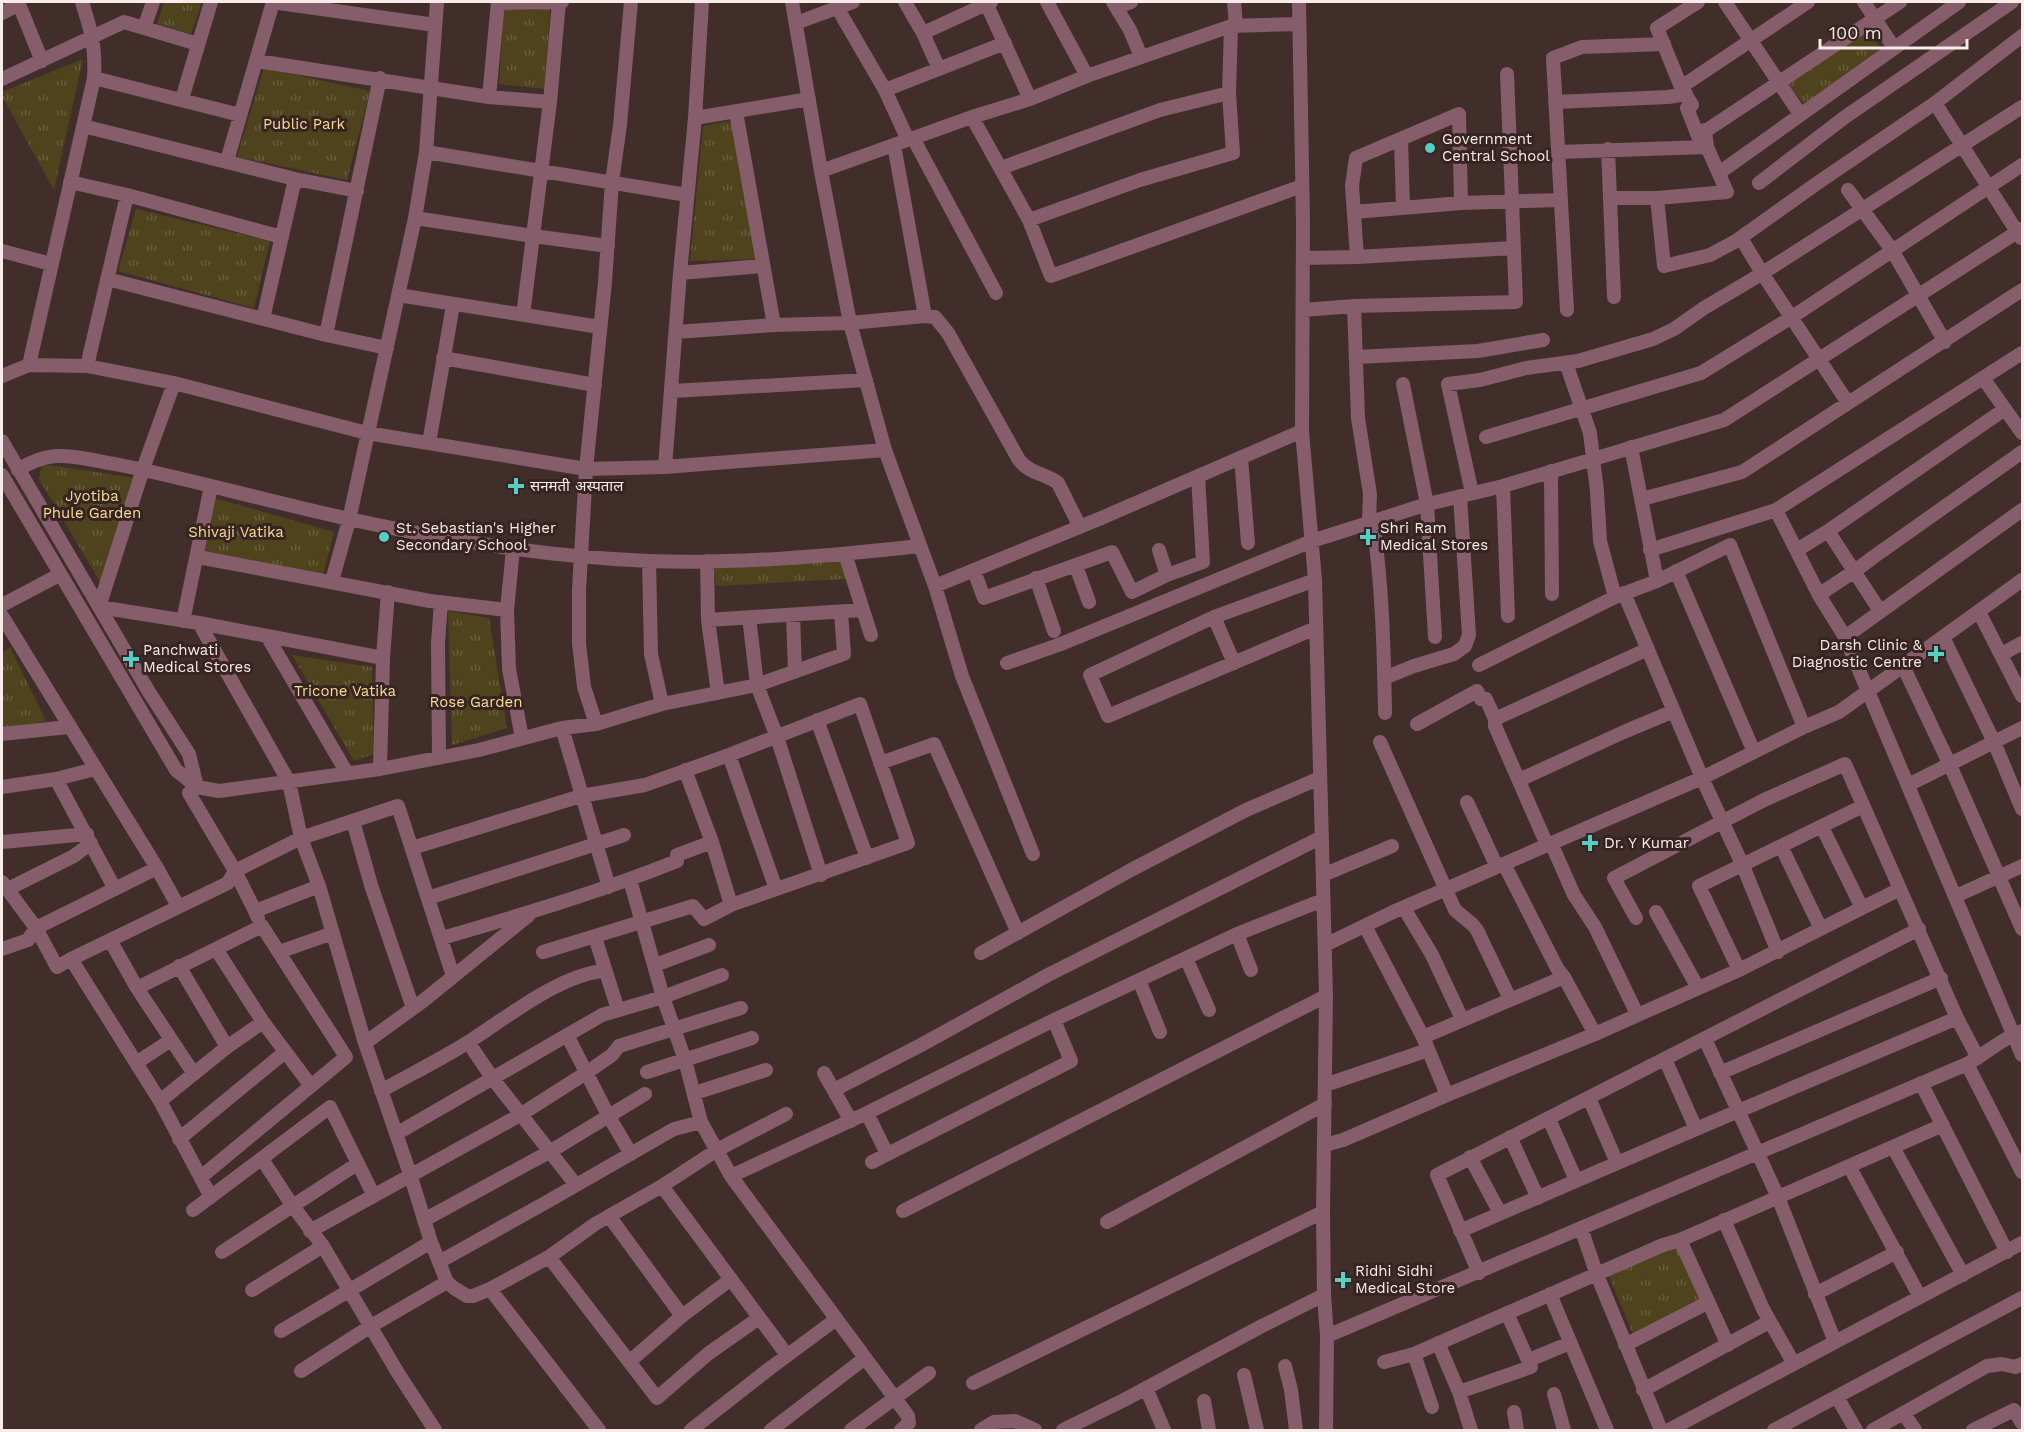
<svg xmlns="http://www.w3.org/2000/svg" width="2024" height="1432" font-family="'Work Sans','Noto Sans Devanagari',sans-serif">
  <defs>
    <pattern id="park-tufts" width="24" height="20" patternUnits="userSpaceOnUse" patternTransform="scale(1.5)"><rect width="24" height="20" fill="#4e431d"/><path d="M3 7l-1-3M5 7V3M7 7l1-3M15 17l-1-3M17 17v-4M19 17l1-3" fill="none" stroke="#685e3e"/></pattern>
  </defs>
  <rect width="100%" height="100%" fill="#412e2b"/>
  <!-- park -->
  <path fill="url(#park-tufts)" d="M164 2H202L191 34 157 24Z
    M550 9 545 89 499 84 504 10Z
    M1865 27 1881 49 1804 105 1788 83Z
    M83 59 54 190 2 96V92Z
    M264 68 370 91 347 180 237 157Z
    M735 120 759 259 690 261 703 126Z
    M136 209 270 241 254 308 118 271Z
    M42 464 135 478 102 585 39 479Z
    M214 498 334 532 323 575 205 553Z
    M842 558 847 579 716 586 713 562Z
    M448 611 489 618 507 728 452 745Z
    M10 647 46 721 2 730V652Z
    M292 655 372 667 374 754 354 761Z
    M1678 1245 1700 1299 1633 1334 1609 1276Z"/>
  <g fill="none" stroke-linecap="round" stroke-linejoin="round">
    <!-- minor -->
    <path stroke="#865d6b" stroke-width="14" d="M18 2 42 61
      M272 2 435 25
      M792 2 821 171 850 323 885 450 935 586 962 676 1033 854
      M905 2 923 33 939 69
      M1047 2 1087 76
      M1113 2 1130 30 1141 57
      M1234 2 1236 26
      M1299 2 1303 223 1302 431 1315 580 1326 996 1323 1212 1324 1295 1327 1336 1326 1430
      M1698 2 1657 28 1681 87 1692 105 1687 108 1698 136 1900 2
      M1725 2 1800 114
      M1864 2 1894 48
      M498 3 562 2
      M986 3 1030 99
      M1116 7 1131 2
      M838 9 885 90 908 140
      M2 13 19 4
      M796 23 853 2
      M144 28 153 2
      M923 33 991 2
      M257 61 489 97 550 102
      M94 78 240 115
      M2 79 124 22 198 44
      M1681 87 1808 2
      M885 90 1005 43
      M489 97 498 2
      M182 99 211 2
      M1555 102 1668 97 1686 94
      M1935 103 2021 238
      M736 112 774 325
      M972 117 1029 220 1051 276 1302 186
      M695 118 809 99
      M83 126 295 179 357 191
      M913 138 996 293
      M1401 139 1403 207
      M894 145 925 316
      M1608 149 1614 297
      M426 152 687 195
      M1558 152 1707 147
      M227 161 273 2
      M1001 168 1160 110 1229 93
      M821 171 972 117 1030 99 1087 76 1231 26 1299 24
      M1719 173 1959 2
      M70 182 127 195 282 237
      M1759 183 1845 117 2012 2
      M1848 190 1892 250 1945 342
      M1610 198H1657L1727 192 1707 147 1705 130
      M1657 198 1664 266 1710 255 1736 241 1816 184 1935 103 2022 36
      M1354 212 1461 203 1561 200
      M415 218 533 236 608 246
      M1029 220 1140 180 1233 153 1229 93 1231 26
      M1741 238 1762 273 1848 403
      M2 251 51 264
      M1357 257 1352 186 1356 158 1459 114 1461 203
      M1303 258 1357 257 1513 248
      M680 273 762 266
      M107 279 326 335 387 348
      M398 295 600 327
      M1354 306 1358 418 1370 494 1369 521
      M1303 310 1354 306 1516 302 1507 74
      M1567 310 1553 58 1582 47 1664 44
      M523 315 550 102 559 2
      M263 319 295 179
      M676 332 774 325 850 323 925 316 935 317 948 333 1019 460C1030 474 1045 473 1058 483L1080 527
      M326 335 380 78
      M1356 357 1478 351 1543 340
      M443 358 595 385
      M1566 363 1590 433 1597 491 1600 541 1615 597
      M29 365 94 78C96 47 91 30 82 2
      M87 366 127 195
      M2 376 29 365 87 366 174 383 367 433 586 469 665 467 885 450
      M1983 378 2022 433
      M174 383 143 469 99 607 199 623 383 658
      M1403 384 1427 504 1435 637
      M672 391 866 380
      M1486 437 1701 373 1792 317 2022 165
      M2 441 149 692 189 754 197 787
      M429 443 453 305
      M1631 447 1657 581
      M1241 458 1248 543
      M665 467 680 273 695 118 702 2
      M18 470C30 462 41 457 56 456 75 455 97 461 115 464 171 475 226 490 281 503 401 533 525 556 649 561 739 564 830 556 920 546
      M1551 471 1552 594
      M2 475 176 770 197 787 219 791 380 769 479 750 562 728 596 724 662 704 757 685 844 654 841 612
      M1503 486 1508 616
      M1472 493 1448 384 1480 380 1526 368 1578 361 1653 339 1674 329 1704 308 1758 276 2022 107
      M1642 499 1742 472 2022 290
      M1776 510 1819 595 1845 637 2022 1055
      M1373 520C1382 584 1384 649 1385 713
      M1828 531 1880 611
      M513 549 507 610 509 669 522 738
      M1159 550 1167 575
      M1650 550 1776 510 2022 353
      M1797 550 1828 531 2005 409
      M845 554 871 635
      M198 557 430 601 507 610
      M649 561 651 654 662 704
      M707 561 708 620 718 693
      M1076 566 1089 602
      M974 571 984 598 1112 552 1132 592 1167 575 1203 562 1198 476
      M1676 571 1754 752
      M1036 578 1054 631
      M1315 580 1214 617 1090 675 1108 716 1316 628
      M332 581 349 520 415 218 426 152 437 2
      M935 586 1099 519 1302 431
      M1624 593 1702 778 1743 866 1778 952
      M1819 595C1837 582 1855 572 1872 558L2022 452
      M2 605 59 575
      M1979 612 2022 696
      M793 615 795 672
      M2 616 157 868 178 906
      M749 617 757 685 777 737 821 875
      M1214 617 1234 663
      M708 620 863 610
      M183 621 211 486
      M199 623 289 782 301 838 319 886 365 1043 410 1174 431 1242 447 1282 454 1288 467 1296H473L490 1289 549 1257 595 1224 662 1186 717 1150 786 1114
      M267 636 347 773
      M1845 637 2022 510
      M1943 637 1994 742 2022 809
      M2002 654 2022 643
      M1007 663 1061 644 1312 541 1424 505 1503 486 1724 420 2022 229
      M1479 665 1615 597 1657 581 1730 545 1804 727
      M1903 666 1950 765 2022 929
      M1384 678 1414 666 1454 654 1465 646 1469 635 1460 496
      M1495 719 1648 649
      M817 720 867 858
      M596 724 584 687 579 643V590L586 469 605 282 612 182 620 125 631 2
      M1417 724 1477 691 1481 699H1486L1495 719V726L1547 845
      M562 728 609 887
      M2 734 68 727
      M1380 742 1455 910 1473 925 1477 930 1510 999
      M729 755 776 889
      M439 758 438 643 441 602
      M880 763 934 744 1018 933
      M380 769 383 658 388 592
      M685 770 712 842 731 905
      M56 779 115 889
      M1519 780 1626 731 1674 711
      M1908 785 2022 728
      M2 787 56 779 95 769
      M197 787 189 793 235 871 255 911
      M1467 802 1497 867
      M353 821 371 885 413 1008
      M2 842 87 834
      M1551 843 1574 895 1595 927 1637 1014
      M1781 846 1821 929
      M412 848 581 796 645 785 729 755 860 704 908 843 731 905 704 919 693 906 543 952
      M1504 864 1557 968 1564 977 1595 1034
      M1323 875 1392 846
      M630 880 663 997 685 1060 701 1122 731 1176 908 1416 909 1423 901 1430
      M2 882 36 928 57 967 71 959
      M8 889 74 856 91 843
      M1900 889 1957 1018 1978 1058
      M1956 896 2022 866
      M428 898 624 835
      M1404 908 1432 955 1462 1019
      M1656 912 1698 988
      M258 918 255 911 319 886
      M1636 918 1614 878 1764 800 1845 764 1900 889 1862 908
      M1365 926 1423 1037 1447 1095 1595 1034 1739 970 1862 908 1822 827
      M1237 934 1251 970
      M595 937 618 1010
      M442 938C521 915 600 892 677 861V855L712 842
      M110 940 137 988 194 1074
      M1325 945 1393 912 1702 778 1804 727 1839 712 2022 580
      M2 949 28 940 36 928 157 868
      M216 949 263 1022 311 1086
      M279 952 333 933
      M981 953 1131 870 1246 810 1320 778
      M1186 958 1209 1010
      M655 965 709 945
      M179 966 227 1047
      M1739 970 1699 886 1863 806
      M1139 980 1160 1032
      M137 988 262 926 346 1057 201 1177
      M567 1035 608 1115 631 1154
      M1423 1037 1564 977
      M1705 1039 1778 1197 1835 1342
      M468 1042 493 1079 576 1185
      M365 1043 423 1001 529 915
      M136 1063 171 1040
      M1967 1064 2022 1172
      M647 1072 752 1038
      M824 1073 851 1121
      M1720 1073 1941 978
      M1921 1083 2007 1252
      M1325 1085 1428 1050
      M834 1090 921 1045 1048 975 1322 837
      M381 1091C411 1074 442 1059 470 1041 507 1017 563 973 605 971
      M695 1093 766 1070
      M1589 1098 1617 1163
      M160 1101 227 1047 263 1022
      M867 1113 887 1154
      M1549 1119 1576 1180
      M1696 1129 1957 1018
      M396 1134 602 1015 663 997 722 975
      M1510 1137 1538 1198
      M179 1139 285 1052
      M1325 1145 1343 1140 1447 1095
      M1893 1147 1963 1275
      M1470 1157 1500 1213
      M262 1159 292 1205 323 1246 398 1373 435 1430
      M872 1162 1071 1061 1054 1020
      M1849 1166 1920 1297
      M731 1176 867 1113 1054 1020 1237 934 1323 900
      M662 1186 787 1355
      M211 1197 160 1101 71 959 228 883 235 871 301 838 398 806 453 976
      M193 1210 330 1107 374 1196
      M903 1211 1326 996
      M609 1216 682 1316
      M424 1220 551 1151 645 1094
      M1724 1220 1763 1309 1794 1364
      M1107 1222 1325 1104
      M1581 1228 1597 1275 1661 1430
      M310 1231 520 1115 586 1073 612 1055 619 1046 741 1008
      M1460 1231 1696 1129 1665 1059
      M1680 1240 1728 1345
      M222 1252 357 1164
      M549 1257 657 1398 709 1353 759 1318
      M439 1262 545 1203 674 1129 701 1122
      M1479 1273 1437 1175 1919 929
      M490 1289 599 1430
      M252 1290 323 1246
      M1550 1294 1607 1430
      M1815 1294 1897 1252
      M281 1331 431 1242
      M1327 1336 1967 1064C1986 1054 2002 1038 2022 1031
      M1438 1343 1459 1392 1471 1430
      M1625 1345 1707 1303
      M1414 1354 1432 1407
      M1529 1360 1570 1343
      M629 1362 682 1316 731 1279
      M1384 1362 1414 1354 1663 1245 1680 1240 1943 1125
      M1285 1366 1291 1390 1296 1430
      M301 1371 371 1326 447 1282
      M1244 1375 1257 1430
      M973 1383 1323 1212
      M1146 1388 1164 1430
      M1643 1390 1769 1322
      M1459 1392 1531 1367 1507 1313
      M1554 1394 1564 1430
      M1837 1397 1856 1430
      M1204 1401 1209 1430
      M1514 1412 1517 1430
      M1904 1414 1915 1430
      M691 1430 769 1369 835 1320
      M771 1430 865 1358
      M851 1430 929 1373
      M981 1430 994 1422 1015 1421 1035 1430
      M1063 1430 1124 1400 1260 1327 1324 1295
      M1669 1430 2022 1243
      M1774 1430 2022 1298
      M1873 1430 1987 1366 2002 1364 2015 1367 2022 1364
      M1973 1430 2014 1410 2022 1423"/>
  </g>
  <!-- markers -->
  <g fill="#55cec6" stroke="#372422" stroke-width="2">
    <circle cx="1430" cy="148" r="6"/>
    <path d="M513 477h6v6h6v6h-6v6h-6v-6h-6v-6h6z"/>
    <circle cx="384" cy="537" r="6"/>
    <path d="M1365 528h6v6h6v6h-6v6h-6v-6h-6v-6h6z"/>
    <path d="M1933 645h6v6h6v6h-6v6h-6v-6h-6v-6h6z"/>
    <path d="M128 650h6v6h6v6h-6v6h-6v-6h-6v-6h6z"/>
    <path d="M1587 834h6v6h6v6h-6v6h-6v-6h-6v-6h6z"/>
    <path d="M1340 1271h6v6h6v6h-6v6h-6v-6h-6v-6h6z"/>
  </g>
  <g text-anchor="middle" stroke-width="6" stroke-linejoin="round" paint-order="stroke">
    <!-- park labels -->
    <g font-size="15" fill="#f5de92" stroke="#372422">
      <text x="304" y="129">Public Park</text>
      <text x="92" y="501">Jyotiba<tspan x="92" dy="17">Phule Garden</tspan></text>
      <text x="236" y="537">Shivaji Vatika</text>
      <text x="345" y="696">Tricone Vatika</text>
      <text x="476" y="707">Rose Garden</text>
    </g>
    <!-- poi labels -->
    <g font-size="15" fill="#f8ebe9" stroke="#372422" text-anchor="start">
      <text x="1442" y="144">Government<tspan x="1442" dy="17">Central School</tspan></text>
      <text x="530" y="491">सनमती अस्पताल</text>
      <text x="396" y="533">St. Sebastian's Higher<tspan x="396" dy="17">Secondary School</tspan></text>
      <text x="1380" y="533">Shri Ram<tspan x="1380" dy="17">Medical Stores</tspan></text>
      <text x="1922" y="650" text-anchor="end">Darsh Clinic &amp;<tspan x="1922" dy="17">Diagnostic Centre</tspan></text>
      <text x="143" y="655">Panchwati<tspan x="143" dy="17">Medical Stores</tspan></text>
      <text x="1604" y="848">Dr. Y Kumar</text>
      <text x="1355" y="1276">Ridhi Sidhi<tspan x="1355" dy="17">Medical Store</tspan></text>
    </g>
  </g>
  <!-- border -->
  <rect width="2024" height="1432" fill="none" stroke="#f8ebe9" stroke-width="6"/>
  <!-- scale -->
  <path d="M1820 39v9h147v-9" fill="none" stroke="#f8ebe9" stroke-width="3"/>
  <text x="1829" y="39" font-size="18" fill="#f8ebe9" stroke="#372422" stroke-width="4.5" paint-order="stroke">100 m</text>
</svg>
